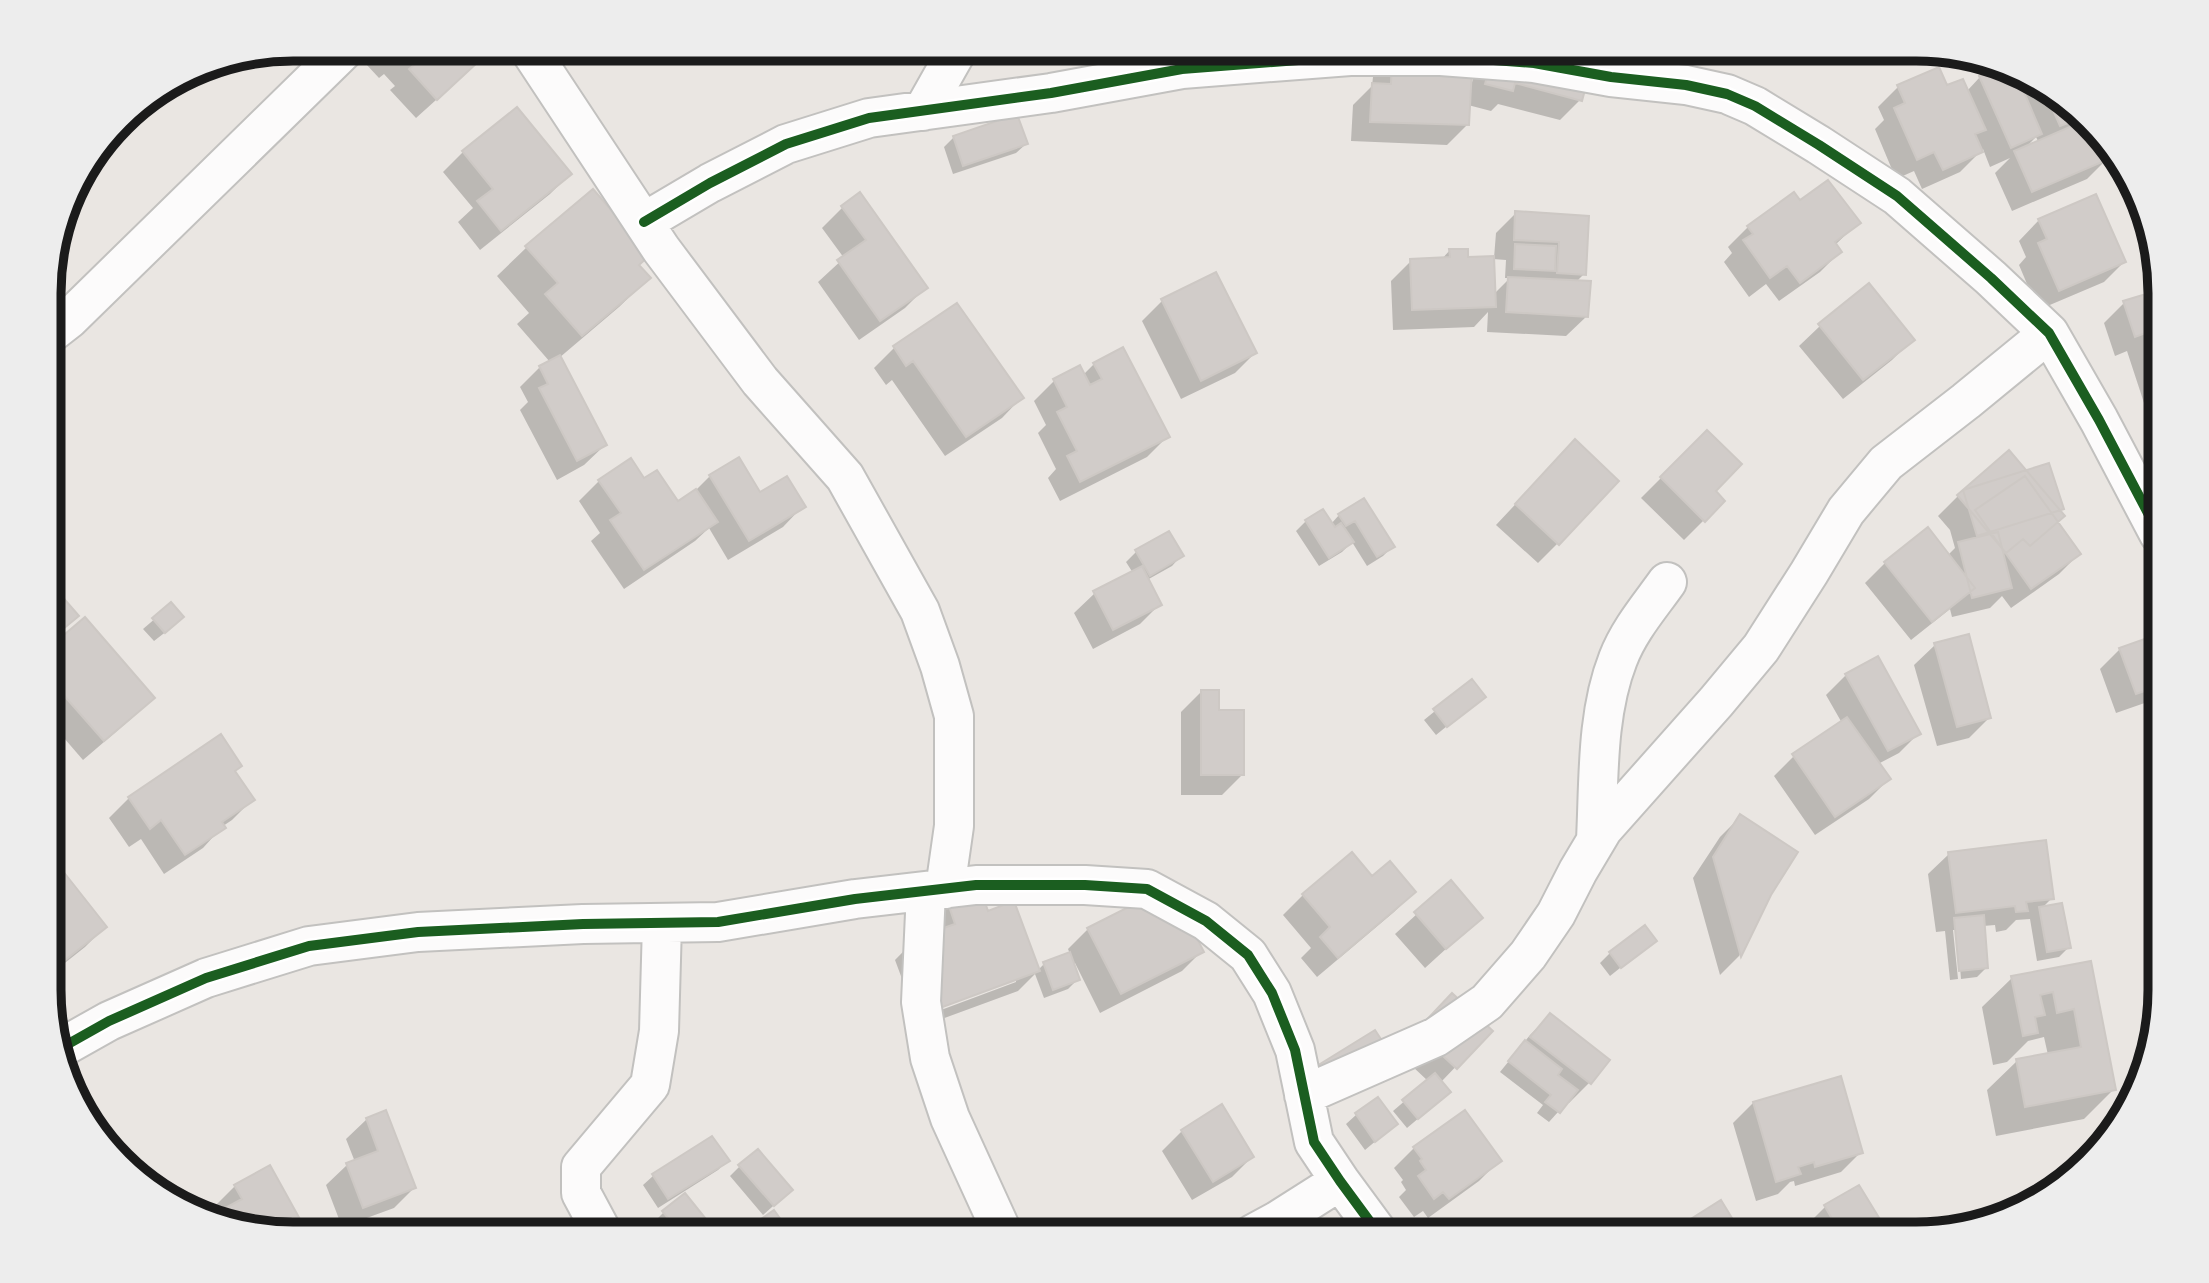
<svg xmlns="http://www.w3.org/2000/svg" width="2209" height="1283" font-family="'DM Sans',sans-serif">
  <rect width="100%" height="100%" fill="#eae6e2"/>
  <!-- shadow -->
  <path fill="#0003" fill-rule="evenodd" d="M352 49H464L456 82 416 118 390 90 395 86 384 74 379 78Z
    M1481 49 1580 100 1560 120 1498 104 1491 111 1468 105 1467 125 1447 145 1351 141 1353 105 1372 86 1373 77 1385 65 1471 86Z
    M1938 69 1946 88 1967 91 1980 77 1996 70 2038 82 2101 144 2104 153 2107 150 2120 164 2113 167 2108 158 2087 179 2012 211 1995 173 2010 158 1990 167 1983 149 1960 172 1922 189 1914 171 1896 179 1875 129 1884 120 1878 107 1898 87ZM2036 137 2039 143 2025 148Z
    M954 137 1026 144 1016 153 953 174 944 147Z
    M463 152 570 174 550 194 480 250 458 222 473 208 443 172Z
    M1800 202 1858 223 1835 245 1840 252 1820 272 1779 301 1766 284 1749 297 1724 262 1732 253 1728 247 1748 227Z
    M842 208 925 288 905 308 859 340 818 282 844 258 822 228Z
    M1516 213 1587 218 1584 274 1576 282 1587 316 1566 336 1487 332 1488 312 1474 327 1393 330 1391 281 1411 261 1441 260 1450 250 1467 259 1494 258 1496 233ZM1493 259 1506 260 1505 278H1510L1494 294Z
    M2039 220 2124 262 2104 282 2038 310 2019 265 2026 257 2019 241Z
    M527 247 649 278 619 307 559 358 605 445 584 465 557 480 520 410 528 402 520 387 540 367 550 362 517 324 529 313 497 276Z
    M2159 292V398L2144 403 2127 351 2115 356 2104 323 2124 303Z
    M1163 300 1255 353 1235 373 1181 399 1142 321Z
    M956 305 1022 397 1002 418 945 456 892 380 886 385 874 368 894 348Z
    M1820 326 1912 340 1892 360 1843 399 1799 346Z
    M1094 364 1167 437 1147 457 1060 501 1048 478 1056 469 1038 433 1046 425 1034 401 1054 381 1083 375Z
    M1707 432 1713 491 1723 501 1684 540 1641 498Z
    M2009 453 2062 508 2056 522 2079 554 2059 574 2011 608 2002 596 1990 608 1952 617 1950 609 1911 640 1865 583 1885 563 1948 555 1955 548 1950 530 1938 516 1958 496ZM1990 530 1993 535 1975 538Z
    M1555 462 1558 543 1538 563 1496 525Z
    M710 476 759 494 803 506 783 527 728 560 709 528 695 541 624 589 591 541 600 533 579 501 599 481 644 480 678 503 693 493Z
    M1364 500 1393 546 1383 556 1367 566 1352 542 1342 552 1319 566 1296 531 1306 521 1331 524 1339 515Z
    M1168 534 1181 556 1172 566 1147 580 1160 604 1140 624 1093 649 1074 613 1095 593 1133 573 1126 562 1136 552Z
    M171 605 172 627 154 641 143 629Z
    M2159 636V698L2116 713 2100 669 2120 649Z
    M1935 645 1989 718 1969 738 1937 746 1914 665Z
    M51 649 152 698 132 718 83 760 51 723Z
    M1846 675 1919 733 1899 753 1878 764 1889 779 1869 799 1815 835 1774 776 1794 756 1842 723 1826 695Z
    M1472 681 1484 696 1436 735 1424 720Z
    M1201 692 1217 712 1243 774 1222 795H1181V712Z
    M234 772 252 800 232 820 223 826 203 848 164 874 141 839 129 847 109 818 129 798Z
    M1740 817 1769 894 1739 956 1720 975 1693 878 1720 837Z
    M1949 854 2052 898 2042 908 2069 947 2059 957 2037 961 2030 919 2016 920 2006 930 1996 932 1995 925 1983 926 1987 967 1977 977 1961 979 1957 930H1953L1958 979 1950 980 1945 931 1936 932 1928 874Z
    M51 859 105 927 85 947 51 974Z
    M1372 879 1414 892 1394 912 1317 977 1301 958 1311 948 1283 915 1303 895Z
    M1451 883 1481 917 1425 968 1395 934Z
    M949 905 987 913 1038 970 1044 964 1070 954 1068 949 1088 929 1202 951 1182 971 1100 1013 1075 963 1072 964 1078 979 1068 989 1044 998 1035 974 1018 991 920 1027 895 960ZM1016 978V982L933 1013 932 1009Z
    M1655 940 1610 976 1600 963 1610 953Z
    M2089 963 2114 1089 2084 1119 1996 1136 1987 1090 2017 1061 2048 1055 2044 1037 2028 1041 2007 1062 1993 1065 1982 1007 2012 978Z
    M1550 1015 1607 1060 1589 1083 1569 1103 1567 1102 1549 1122 1537 1113 1543 1105 1500 1072 1530 1035Z
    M1490 1031 1441 1082 1439 1101 1407 1128 1393 1111 1428 1081 1397 1052Z
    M1378 1099 1396 1124 1365 1150 1346 1124 1356 1115Z
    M1753 1103 1861 1152 1841 1172 1795 1186 1794 1181 1790 1182 1778 1194 1756 1201 1733 1123Z
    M367 1119 414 1188 394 1208 342 1227 326 1185 347 1165 355 1162 346 1139Z
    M1182 1131 1252 1157 1232 1177 1192 1200 1162 1151Z
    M712 1138 727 1161 718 1170 658 1208 643 1185 653 1176Z
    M1414 1148 1499 1161 1479 1181 1428 1218 1423 1211 1414 1217 1399 1197 1406 1190 1401 1182 1403 1180 1394 1168Z
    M740 1166 781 1199 763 1215 730 1176Z
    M235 1186 303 1229 299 1234H293L218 1214 215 1206Z
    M1858 1187 1887 1234H1809L1805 1227 1825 1207Z
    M663 1213 716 1234H663L654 1222Z
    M1495 1228 1503 1234H1489Z"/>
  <!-- building -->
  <path fill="#d1ccc9" stroke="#cdc8c4" stroke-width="2" d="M391 49H466L478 62 437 100 409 69 414 65 406 55 400 59Z
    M1473 49 1469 125 1370 122 1372 83 1391 84 1392 55Z
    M1495 49H1596L1582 101 1515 83 1513 91 1485 84Z
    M1939 67 1947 85 1963 79 1986 130 1975 134 1983 152 1943 170 1934 152 1917 160 1894 108 1905 103 1897 85Z
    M1993 70 2032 80 2021 85 2042 134 2011 148 1979 76Z
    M2043 87 2076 120 2060 126Z
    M517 107 572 174 501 231 477 201 493 189 462 151Z
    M1017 114 1028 144 963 166 953 136Z
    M2079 123 2104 148 2109 159 2032 192 2014 151Z
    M1828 180 1861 223 1835 242 1842 252 1800 283 1787 266 1770 278 1743 240 1753 234 1747 226 1794 192 1800 200Z
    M593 189 650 255 639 265 651 278 582 336 545 294 558 283 525 246Z
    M860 192 928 288 880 321 837 260 866 240 841 206Z
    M2096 194 2126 262 2059 291 2038 243 2047 239 2038 219Z
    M1515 211 1589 216 1586 275 1557 273 1559 242 1514 240Z
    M1515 244 1556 246 1555 271 1514 269Z
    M1449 249H1468V257L1494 256 1496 307 1412 310 1410 259 1450 257Z
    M1216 272 1257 353 1201 381 1161 299Z
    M1508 277 1591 281 1588 317 1506 312Z
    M1869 283 1915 340 1863 380 1818 324Z
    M2159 290V370L2148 332 2135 337 2123 301Z
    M957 303 1024 398 966 437 913 361 906 366 893 346Z
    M1123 347 1170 437 1080 482 1067 456 1077 451 1057 412 1067 407 1053 379 1080 365 1090 385 1102 379 1093 363Z
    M560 355 607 445 577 461 539 388 548 384 539 366Z
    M1707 430 1742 464 1716 491 1725 501 1705 522 1660 477Z
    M1575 439 1619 481 1559 545 1515 504Z
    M2009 450 2065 516 2030 546 2023 539 2006 553 1957 495Z
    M739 457 760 492 787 476 806 507 749 541 709 475Z
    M631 458 644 478 657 470 678 501 696 489 718 522 644 570 610 520 621 513 598 480Z
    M2049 463 2064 509 1977 536 1963 490Z
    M2025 476 2081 554 2031 589 1975 510Z
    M1364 498 1395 547 1377 557 1355 521 1346 526 1338 514Z
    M1323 509 1335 527 1341 523 1354 542 1329 558 1305 520Z
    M1928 527 1975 588 1932 622 1884 562Z
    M1169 531 1184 556 1150 576 1135 550Z
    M1998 532 2012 588 1972 598 1958 542Z
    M1142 566 1162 605 1113 630 1093 591Z
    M59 593 79 616 51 639V601Z
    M171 602 184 617 165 633 152 618Z
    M85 617 155 698 104 741 60 691 53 697 51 694V646Z
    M1969 634 1991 718 1957 727 1934 643Z
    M2159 634V686L2136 694 2119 648Z
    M1878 656 1921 734 1888 751 1845 674Z
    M1472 679 1486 697 1447 727 1433 709Z
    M1201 690H1219V710H1244V775H1201Z
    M1847 717 1891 779 1835 817 1792 754Z
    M221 734 242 766 235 771 255 800 222 822 226 828 185 855 161 820 150 829 128 797Z
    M1740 814 1798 852 1771 895 1741 957 1713 857Z
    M2046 840 2054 899 2026 902 2028 911 2016 912 2015 906 1956 913 1948 852Z
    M1352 852 1372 876 1390 861 1416 892 1338 958 1320 937 1330 927 1302 894Z
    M51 856 107 927 55 968 51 963Z
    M1451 880 1483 918 1446 949 1414 912Z
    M1170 886 1204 952 1121 994 1087 928Z
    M981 891 988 911 1014 901 1040 971 940 1008 914 938 955 924 948 903Z
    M2062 903 2071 948 2047 952 2039 907Z
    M1984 915 1988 968 1959 971 1954 918Z
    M1645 925 1657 941 1621 968 1609 952Z
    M1070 952 1080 980 1053 990 1043 962Z
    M2091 961 2116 1090 2025 1107 2016 1059 2081 1047 2074 1009 2057 1013 2053 992 2040 995 2045 1015 2035 1017 2038 1033 2023 1036 2011 976Z
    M1452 993 1493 1031 1457 1069 1416 1031Z
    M1550 1013 1610 1060 1591 1084 1530 1037Z
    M1375 1030 1388 1050 1333 1086 1320 1064Z
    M1525 1040 1562 1069 1558 1075 1578 1090 1560 1113 1545 1102 1551 1095 1508 1061Z
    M1435 1073 1451 1092 1418 1119 1402 1100Z
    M1841 1076 1863 1153 1815 1167 1814 1162 1798 1167 1801 1174 1776 1182 1753 1102Z
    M1378 1097 1398 1124 1375 1142 1355 1113Z
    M1222 1104 1254 1157 1213 1182 1181 1130Z
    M386 1110 416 1188 363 1208 346 1163 378 1151 366 1118Z
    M1465 1110 1502 1161 1449 1199 1443 1192 1434 1199 1418 1176 1426 1170 1420 1161 1422 1159 1413 1147Z
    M712 1136 730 1161 668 1199 652 1174Z
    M758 1149 793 1190 774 1206 738 1165Z
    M270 1165 306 1230 298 1234 216 1213 242 1199 234 1185Z
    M1859 1185 1889 1234H1841L1824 1205Z
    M685 1193 718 1234H681L662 1211Z
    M1721 1200 1738 1228 1728 1234H1667Z
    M774 1210 789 1231 786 1234H740Z
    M462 1222 466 1234H427Z"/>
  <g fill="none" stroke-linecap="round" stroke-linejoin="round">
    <!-- minor casing -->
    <g stroke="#c2c1bf" stroke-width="42">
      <path id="minor" d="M529 49 661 249 760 381 845 477 920 611 940 666 954 716V826L945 889
        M923 111 958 49
        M644 222 710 183 786 144 869 118 1051 93 1182 69 1350 56H1441L1534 63 1611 77 1686 85 1727 94 1755 106 1819 145 1897 196 1991 278 2049 333 2099 420 2159 534
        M51 333 69 319 345 49
        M1596 840C1599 781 1596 715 1618 659 1629 630 1650 606 1667 582
        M926 891 921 1002 930 1058 950 1118 1003 1234
        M61 1048 109 1021 206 978 309 946 418 932 583 924 718 922 855 899 976 885H1085L1147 889 1206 921 1248 955 1272 993 1295 1050 1314 1142 1340 1181 1379 1234
        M1304 1095 1436 1037 1487 1002 1528 955 1556 914 1578 871 1603 829 1716 702 1761 648 1809 573 1846 511 1886 463 1966 401 2049 333
        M603 1234 581 1193V1167L650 1085 659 1031 662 924
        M1253 1234 1277 1221 1340 1181"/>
    </g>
    <!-- minor -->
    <use href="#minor" stroke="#fcfbfb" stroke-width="38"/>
    <!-- cycleway casing -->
    <g stroke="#fff" stroke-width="15">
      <path id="cycleway" d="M644 222 710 183 786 144 869 118 1051 93 1182 69 1350 56H1441L1534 63 1611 77 1686 85 1727 94 1755 106 1819 145 1897 196 1991 278 2049 333 2099 420 2159 534
        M61 1048 109 1021 206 978 309 946 418 932 583 924 718 922 855 899 976 885H1085L1147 889 1206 921 1248 955 1272 993 1295 1050 1314 1142 1340 1181 1379 1234"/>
    </g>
    <!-- cycleway -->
    <use href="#cycleway" stroke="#1b5e20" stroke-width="10"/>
  </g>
  <!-- crop -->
  <path d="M0 0H2209V1283H0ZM293 61H1916A232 232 0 0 1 2148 293V990A232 232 0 0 1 1916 1222H293A232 232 0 0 1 61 990V293A232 232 0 0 1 293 61Z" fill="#ededed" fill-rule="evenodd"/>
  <path fill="none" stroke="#1b1b1b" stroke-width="9" d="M293 61H1916A232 232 0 0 1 2148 293V990A232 232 0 0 1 1916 1222H293A232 232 0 0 1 61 990V293A232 232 0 0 1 293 61Z"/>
</svg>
